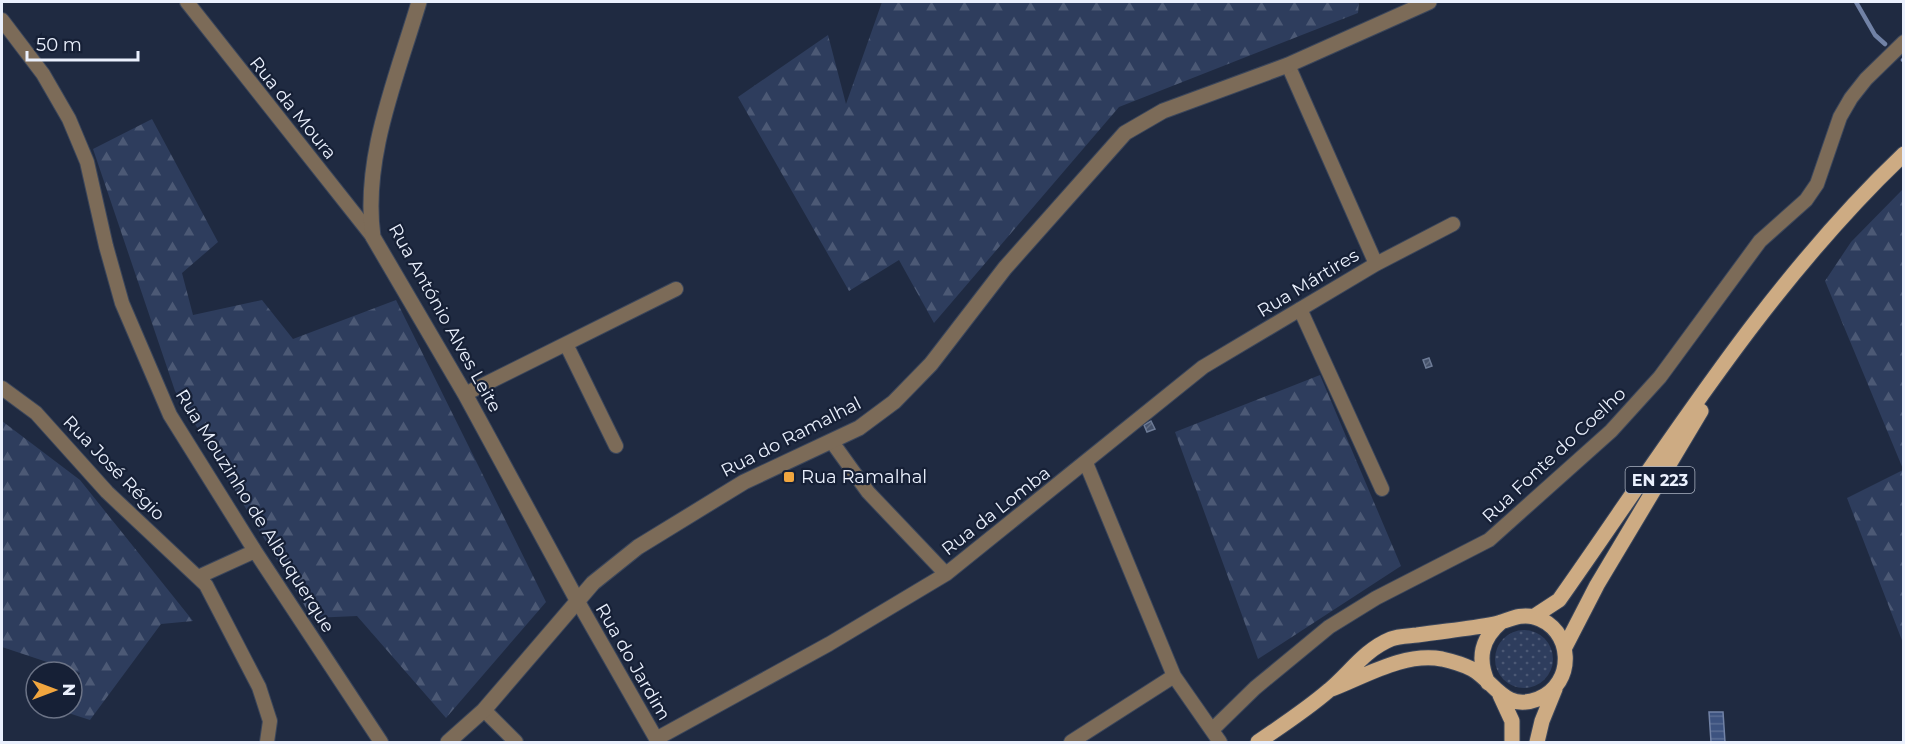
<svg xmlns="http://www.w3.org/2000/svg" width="1905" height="744" font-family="Montserrat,sans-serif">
  <defs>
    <pattern id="grass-dots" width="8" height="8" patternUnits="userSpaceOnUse" patternTransform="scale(1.5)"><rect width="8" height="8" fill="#2e3d5d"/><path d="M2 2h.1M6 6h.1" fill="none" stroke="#4c5975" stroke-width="1.8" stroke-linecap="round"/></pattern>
    <pattern id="forest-firs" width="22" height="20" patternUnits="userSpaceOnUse" patternTransform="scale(1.5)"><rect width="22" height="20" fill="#2e3d5d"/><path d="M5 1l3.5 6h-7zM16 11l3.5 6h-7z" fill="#4c5975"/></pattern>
    <pattern id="water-rules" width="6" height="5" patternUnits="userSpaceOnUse" patternTransform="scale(1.5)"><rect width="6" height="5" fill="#3d5380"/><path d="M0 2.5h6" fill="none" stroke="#596c93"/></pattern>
    <pattern id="building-hatch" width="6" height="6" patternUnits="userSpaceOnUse" patternTransform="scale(1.5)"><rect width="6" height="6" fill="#45526b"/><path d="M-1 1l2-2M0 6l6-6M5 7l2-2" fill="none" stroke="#606b81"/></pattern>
  </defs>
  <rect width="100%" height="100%" fill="#1f2a41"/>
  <!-- grass -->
  <path fill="url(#grass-dots)" d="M1495 659a29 29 0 1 1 58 0a29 29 0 1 1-58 0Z"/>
  <!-- forest -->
  <path fill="url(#forest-firs)" d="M882 2H1359L1358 13 1119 107 934 323 899 260 849 291 738 97 828 35 846 104Z
    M152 119 218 242 182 273 193 315 262 300 293 339 396 300 546 602 446 718 357 616 312 618 175 391 93 149Z
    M1903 189V188V469L1825 281 1851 242Z
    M1320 375 1401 566 1258 659 1175 432Z
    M2 421 80 480 193 621 161 624 90 720 59 710 72 708V688L80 673 2 647Z
    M1903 470V469V643L1847 498Z"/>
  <!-- water -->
  <path fill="url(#water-rules)" stroke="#7182a6" stroke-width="1.5" d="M1709 712H1723L1725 742H1711Z"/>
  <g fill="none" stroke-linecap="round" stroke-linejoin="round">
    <!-- stream -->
    <path stroke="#7182a6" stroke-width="4.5" d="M1856 2 1875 35 1885 44
      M1903 60 1904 61"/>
  </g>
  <!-- building -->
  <path fill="url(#building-hatch)" stroke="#6d7b96" stroke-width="1.5" d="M1429 358 1432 366 1426 368 1423 360Z
    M1151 421 1155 429 1147 432 1144 425Z"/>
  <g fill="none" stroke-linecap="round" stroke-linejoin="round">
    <!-- minor casing -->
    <g stroke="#3b465b" stroke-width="16">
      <path id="minor" d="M187 2 373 237
        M2 20 43 74 69 119 87 162 106 246 122 303 170 415 255 551 381 742
        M1288 65 1376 264
        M1300 309 1382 489
        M566 344 616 446
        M2 388 36 413 107 492 206 585 259 687 270 721 267 742
        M465 394 676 289
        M832 442 868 492 946 574
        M1086 463 1174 676 1220 742
        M198 577 255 551
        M577 600 658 742
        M484 710 516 742
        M1213 729 1255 688 1329 627 1376 598 1489 540 1611 431 1660 377 1760 241 1806 200 1817 184 1840 117 1851 98 1866 79 1904 42
        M656 739 829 644 946 574 1203 367 1376 264 1453 224
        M1071 742 1174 676"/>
    </g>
    <!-- tertiary casing -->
    <g stroke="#3b465b" stroke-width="17">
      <path id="tertiary" d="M419 2C397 77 362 158 373 237L465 394 577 600
        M448 742 484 710 593 583 638 547 744 482 859 428 894 402 931 364 1005 268 1125 133 1163 111 1288 65 1429 2"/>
    </g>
    <!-- primary casing -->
    <g stroke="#3b465b" stroke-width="17">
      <path id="primary" d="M1533 617 1559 600C1667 447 1767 284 1904 154
        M1565 647 1597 585 1701 411
        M1488 683C1477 659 1481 639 1501 622
        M1500 695 1512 721V742
        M1258 742C1281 726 1306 710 1328 691 1349 674 1364 650 1391 639 1398 636 1409 636 1417 635 1443 631 1469 629 1494 624 1508 621 1519 613 1534 617 1574 628 1576 684 1538 699 1504 712 1495 682 1472 669 1464 665 1451 661 1442 659 1403 652 1364 677 1329 690
        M1537 742 1542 721 1555 689"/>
    </g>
    <!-- minor -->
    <use href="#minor" stroke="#7c6b58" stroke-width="14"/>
    <!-- tertiary -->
    <use href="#tertiary" stroke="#7c6b58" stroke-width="15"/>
    <!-- primary -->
    <use href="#primary" stroke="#cdab83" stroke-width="15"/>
  </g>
  <!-- markers -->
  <rect fill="#f1a63f" stroke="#162036" stroke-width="2" x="783" y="471" width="12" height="12" rx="3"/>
  <g text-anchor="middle" stroke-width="4.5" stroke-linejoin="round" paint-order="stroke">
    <!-- shield labels -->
    <rect fill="#162036" stroke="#aab2c1" stroke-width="1.5" x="1625.5" y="467" width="69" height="26" rx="4.5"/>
    <g font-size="16" font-weight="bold" fill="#eaf0fd">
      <text x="1660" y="486">EN 223</text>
    </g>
    <!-- street labels -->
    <g font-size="18" fill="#eaf0fd" stroke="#162036">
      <text transform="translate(293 108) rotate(51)" y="6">Rua da Moura</text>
      <text transform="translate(1308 283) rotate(-31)" y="6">Rua Mártires</text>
      <text transform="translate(445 318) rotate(61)" y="6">Rua António Alves Leite</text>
      <text transform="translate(791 437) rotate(-27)" y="6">Rua do Ramalhal</text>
      <text transform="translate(1554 455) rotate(-43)" y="6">Rua Fonte do Coelho</text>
      <text transform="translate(114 468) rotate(46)" y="6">Rua José Régio</text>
      <text transform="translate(255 511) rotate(58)" y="6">Rua Mouzinho de Albuquerque</text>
      <text transform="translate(996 511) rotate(-38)" y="6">Rua da Lomba</text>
      <text transform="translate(633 662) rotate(60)" y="6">Rua do Jardim</text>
    </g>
    <!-- poi labels -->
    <g font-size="18" fill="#eaf0fd" stroke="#162036" text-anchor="start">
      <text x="801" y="483">Rua Ramalhal</text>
    </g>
  </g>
  <!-- border -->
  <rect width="1905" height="744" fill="none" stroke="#eaf0fd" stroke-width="6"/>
  <!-- north arrow -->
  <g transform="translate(54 690) rotate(90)"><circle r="28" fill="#162036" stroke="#6b7386" stroke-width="1.5"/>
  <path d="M0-4.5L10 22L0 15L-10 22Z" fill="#f1a63f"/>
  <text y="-9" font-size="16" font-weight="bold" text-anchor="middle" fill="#eaf0fd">N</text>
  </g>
  <!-- scale -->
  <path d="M27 51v9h111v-9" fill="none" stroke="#eaf0fd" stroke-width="3"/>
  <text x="36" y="51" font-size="18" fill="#eaf0fd" stroke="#162036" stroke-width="4.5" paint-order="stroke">50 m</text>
</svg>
